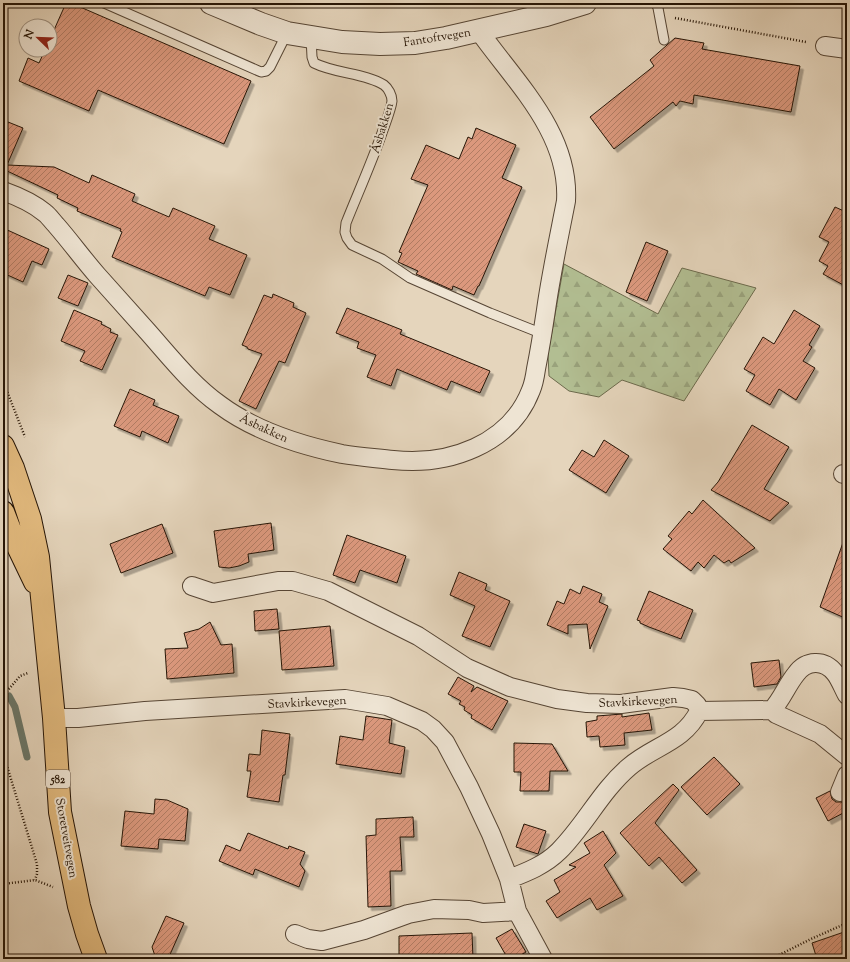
<svg xmlns="http://www.w3.org/2000/svg" width="850" height="962" font-family="'Sorts Mill Goudy',serif">
  <defs>
    <pattern id="forest-firs" width="22" height="20" patternUnits="userSpaceOnUse"><rect width="22" height="20" fill="#b2be92"/><path d="M5 1l3.5 6h-7zM16 11l3.5 6h-7z" fill="#99a27c"/></pattern>
    <pattern id="building-hatch" width="6" height="6" patternUnits="userSpaceOnUse"><rect width="6" height="6" fill="#db987d"/><path d="M-1 1l2-2M0 6l6-6M5 7l2-2" fill="none" stroke="#b17b64"/></pattern>
    <filter id="shadow"><feDropShadow dx="3.5" dy="3.5" stdDeviation="0" flood-color="#0004"/></filter>
  </defs>
  <rect width="100%" height="100%" fill="#e5d5bc"/>
  <filter id="stains"><feTurbulence type="fractalNoise" baseFrequency=".005" numOctaves="4"/><feColorMatrix values="0 0 0 0 .2 0 0 0 0 .09 0 0 0 0 .02 0 0 0 .5 -.17"/></filter>
  <radialGradient id="worn" r=".72"><stop offset=".6" stop-color="#630" stop-opacity="0"/><stop offset="1" stop-color="#630" stop-opacity=".3"/></radialGradient>
  <!-- forest -->
  <path fill="url(#forest-firs)" stroke="#6c6a4c" d="M564 264 658 314 682 268 756 288 684 401 622 380 599 397 569 391 549 376 548 354Z"/>
  <g fill="none" stroke-linecap="round" stroke-linejoin="round">
    <!-- stream -->
    <path stroke="#6a7769" stroke-width="7" d="M3 685 5 688
      M9 696 15 707 27 757"/>
  </g>
  <!-- building -->
  <path fill="url(#building-hatch)" stroke="#261506" filter="url(#shadow)" d="M66 3H71L251 81 224 144 98 90 89 111 19 81 28 58 39 63 45 50H50V39Z
    M675 38 704 43 702 49 800 66 791 112 694 95 693 104 680 101 676 106 673 102 614 149 590 117 654 66 650 60Z
    M3 120 23 128 7 165 54 167 89 183 92 175 135 194 132 201 169 217 173 208 215 226 209 239 247 255 230 295 209 287 205 296 112 257 122 232 120 231 121 229 77 211 78 208 57 198 58 195 5 170 3 175Z
    M476 128 516 145 502 178 522 187 479 286H478L474 295 453 286 452 290 416 274 418 271 398 262 402 253 399 252 428 185 411 179 426 145 459 159 468 137 472 139Z
    M835 207 846 212 847 210V287L823 274 828 266 819 261 829 242 819 237Z
    M3 228 49 249 42 265 32 261 23 282 3 273Z
    M646 242 668 251 647 301 626 292Z
    M68 275 88 283 78 306 58 298Z
    M273 294 294 303 293 307 306 313 285 363 279 361 256 409 239 401 262 354 248 349 247 347 242 345 264 295 272 298Z
    M347 308 402 330 400 334 490 371 480 393 451 381 447 390 397 369 391 386 367 377 376 355 357 348 359 342 336 333Z
    M74 310 102 322 101 324 111 329 110 332 118 335 102 370 80 361 85 351 61 341Z
    M794 310 820 326 809 345 812 347 803 361 815 368 796 400 779 389 770 405 746 391 755 375 744 369 763 337 774 344Z
    M130 389 155 400 153 405 179 416 168 443 142 431 140 437 114 426Z
    M752 425 789 447 764 489 789 503 770 521 711 490 718 482Z
    M604 440 629 456 606 493 569 470 582 450 594 457Z
    M703 500 755 548 731 563 729 560 724 563 714 555 704 568 698 562 691 571 663 549 672 539 668 536 689 511 692 514Z
    M271 523 274 550 248 554 249 562 239 566 229 568 219 567 214 531Z
    M162 524 173 553 121 573 110 544Z
    M347 535 406 556 397 583 360 570 355 583 333 575Z
    M845 537 847 538V619L820 607Z
    M459 572 487 584 485 590 510 601 490 647 462 636 475 606 450 595Z
    M583 586 602 594 599 602 608 606 590 649 587 624 568 625V634L547 625 557 601 564 604 570 589 580 594Z
    M649 591 693 610 681 639 649 627 640 623V621L637 620Z
    M277 609 279 629 255 631 254 611Z
    M210 622 221 645 232 644 234 673 167 679 165 649 188 648 184 633 199 629Z
    M330 626 334 666 282 670 279 631Z
    M779 660 781 677 777 684 754 687 751 663Z
    M458 677 474 686 471 692 477 687 508 701 492 730 471 718 472 715 464 710 465 707 459 704 461 701 448 694Z
    M649 713 652 730 624 733 625 745 600 747 599 736 587 737 586 722 597 720V716L622 714V717Z
    M366 716 392 720 389 743 405 747 401 774 336 764 340 736 363 740Z
    M262 730 290 734 285 775H283L279 802 247 797 251 771H247L249 754 260 755Z
    M514 743 552 744 568 771H550L549 791H520L521 772H514Z
    M714 757 740 784 707 815 681 787Z
    M673 784 679 790 655 823 697 870 682 883 659 857 649 866 620 833Z
    M830 791 832 799 836 802H843L847 811 828 821 816 798Z
    M155 799 167 800 188 809 185 841 159 839 158 849 121 846 125 811 154 814Z
    M413 817 414 837H400L402 871H390L391 906 368 907 366 836 376 835V819Z
    M524 824 546 831 538 854 516 847Z
    M603 831 616 853 604 865 623 896 597 910 590 898 557 918 546 901 560 892 554 880 576 867 569 865 590 853 584 843Z
    M248 833 288 849 289 846 305 852 300 864 305 871 299 887 255 869 253 875 219 861 226 845 240 851Z
    M166 916 184 923 168 959H156L152 947Z
    M512 929 526 952 514 959H508L496 938Z
    M847 931V959H817L812 943Z
    M472 933 473 959H399V936Z"/>
  <g fill="none" stroke-linecap="round" stroke-linejoin="round">
    <!-- service casing -->
    <g stroke="#564534" stroke-width="11">
      <path id="service" d="M104 3 261 72 266 71 270 67 287 33
        M537 3 546 15
        M656 3 658 8 664 40
        M311 37 312 57 314 63C336 74 365 73 384 85 388 88 392 95 392 101 391 110 385 124 382 133 371 164 358 193 346 223L345 232 347 238 352 245 382 259 410 278 490 313 543 334"/>
    </g>
    <!-- minor casing -->
    <g stroke="#564534" stroke-width="20">
      <path id="minor" d="M825 46 847 49
        M3 191C17 196 33 203 45 213 49 216 52 221 56 225 70 241 83 259 97 275 114 294 131 313 148 332 171 358 192 385 220 405 255 431 299 445 342 454 359 457 376 458 393 460 448 466 510 445 531 390 534 383 535 376 536 369 540 349 543 330 546 310 551 274 559 237 566 201 570 133 515 82 479 31
        M843 474H847
        M192 586 213 593 278 581H293L328 591 418 636 467 668 510 687 557 699 587 703 621 704 673 697 683 698 692 700 697 705 699 711C684 742 653 746 629 767 601 791 585 825 559 851 545 865 527 872 509 879
        M772 710C782 699 787 685 796 674 806 660 824 659 835 673 840 679 843 688 847 695
        M699 711 772 710 776 714 820 734 847 756
        M54 718H78L145 711 345 699 387 706 422 721 433 729 445 742 469 787 491 834 509 879 517 911 543 959
        M840 792 847 775
        M295 934 308 939 322 941 364 930 408 914 434 909 469 910 483 913 517 911"/>
    </g>
    <!-- tertiary casing -->
    <g stroke="#564534" stroke-width="24">
      <path id="tertiary" d="M211 3 261 24 287 33 342 42 380 44 415 43 446 38 546 15 585 3"/>
    </g>
    <!-- primary casing -->
    <g stroke="#261506" stroke-width="24">
      <path id="primary" d="M3 446 13 468 30 519 38 557 54 718 60 812 79 906 87 934 96 959
        M3 512 10 530 35 582"/>
    </g>
    <!-- path -->
    <path stroke="#261506" stroke-width="2.5" stroke-dasharray="1 2" stroke-linecap="butt" d="M675 18 806 42
      M3 381 25 437
      M3 696 20 676 28 673
      M3 753 37 864V874L35 880
      M3 884 35 880 53 887
      M771 959 811 939 847 923"/>
    <!-- service -->
    <use href="#service" stroke="#eee4d3" stroke-width="9"/>
    <!-- minor -->
    <use href="#minor" stroke="#eee4d3" stroke-width="18"/>
    <!-- tertiary -->
    <use href="#tertiary" stroke="#eee4d3" stroke-width="22"/>
    <!-- primary -->
    <use href="#primary" stroke="#e2ba7e" stroke-width="22"/>
  </g>
  <g text-anchor="middle" stroke-width="4" stroke-linejoin="round" paint-order="stroke">
    <!-- shield labels -->
    <rect fill="#eee4d3" stroke="#625344" stroke-width="1" x="46" y="770" width="24" height="18" rx="3"/>
    <g font-size="11" font-weight="bold" fill="#261506">
      <text x="58" y="783">582</text>
    </g>
    <!-- street labels -->
    <g font-size="12" fill="#261506" stroke="#eee4d3">
      <text transform="translate(437 37) rotate(-9)" y="4">Fantoftvegen</text>
      <text transform="translate(382 128) rotate(-73)" y="4">Åsbakken</text>
      <text transform="translate(264 428) rotate(25)" y="4">Åsbakken</text>
      <text transform="translate(638 701) rotate(-3)" y="4">Stavkirkevegen</text>
      <text transform="translate(307 702) rotate(-3)" y="4">Stavkirkevegen</text>
      <text transform="translate(67 838) rotate(80)" y="4">Storetveitvegen</text>
    </g>
  </g>
  <!-- margin -->
  <rect width="850" height="962" fill="none" stroke="#e5d5bc" stroke-width="16"/>
  <rect x="4" y="4" width="842" height="954" fill="none" stroke="#261506" stroke-width="2"/>
  <rect x="8" y="8" width="834" height="946" fill="none" stroke="#261506"/>
  <!-- north arrow -->
  <g transform="translate(38 38) rotate(293)"><circle r="19" fill="#eee4d3" stroke="#9e9181"/>
  <path d="M0-3L7 15L0 10L-7 15Z" fill="#8f2418"/>
  <text y="-6" font-size="11" font-weight="bold" text-anchor="middle" fill="#261506">N</text>
  </g>
  <rect width="100%" height="100%" filter="url(#stains)"/>
  <rect width="100%" height="100%" fill="url(#worn)"/>
</svg>
